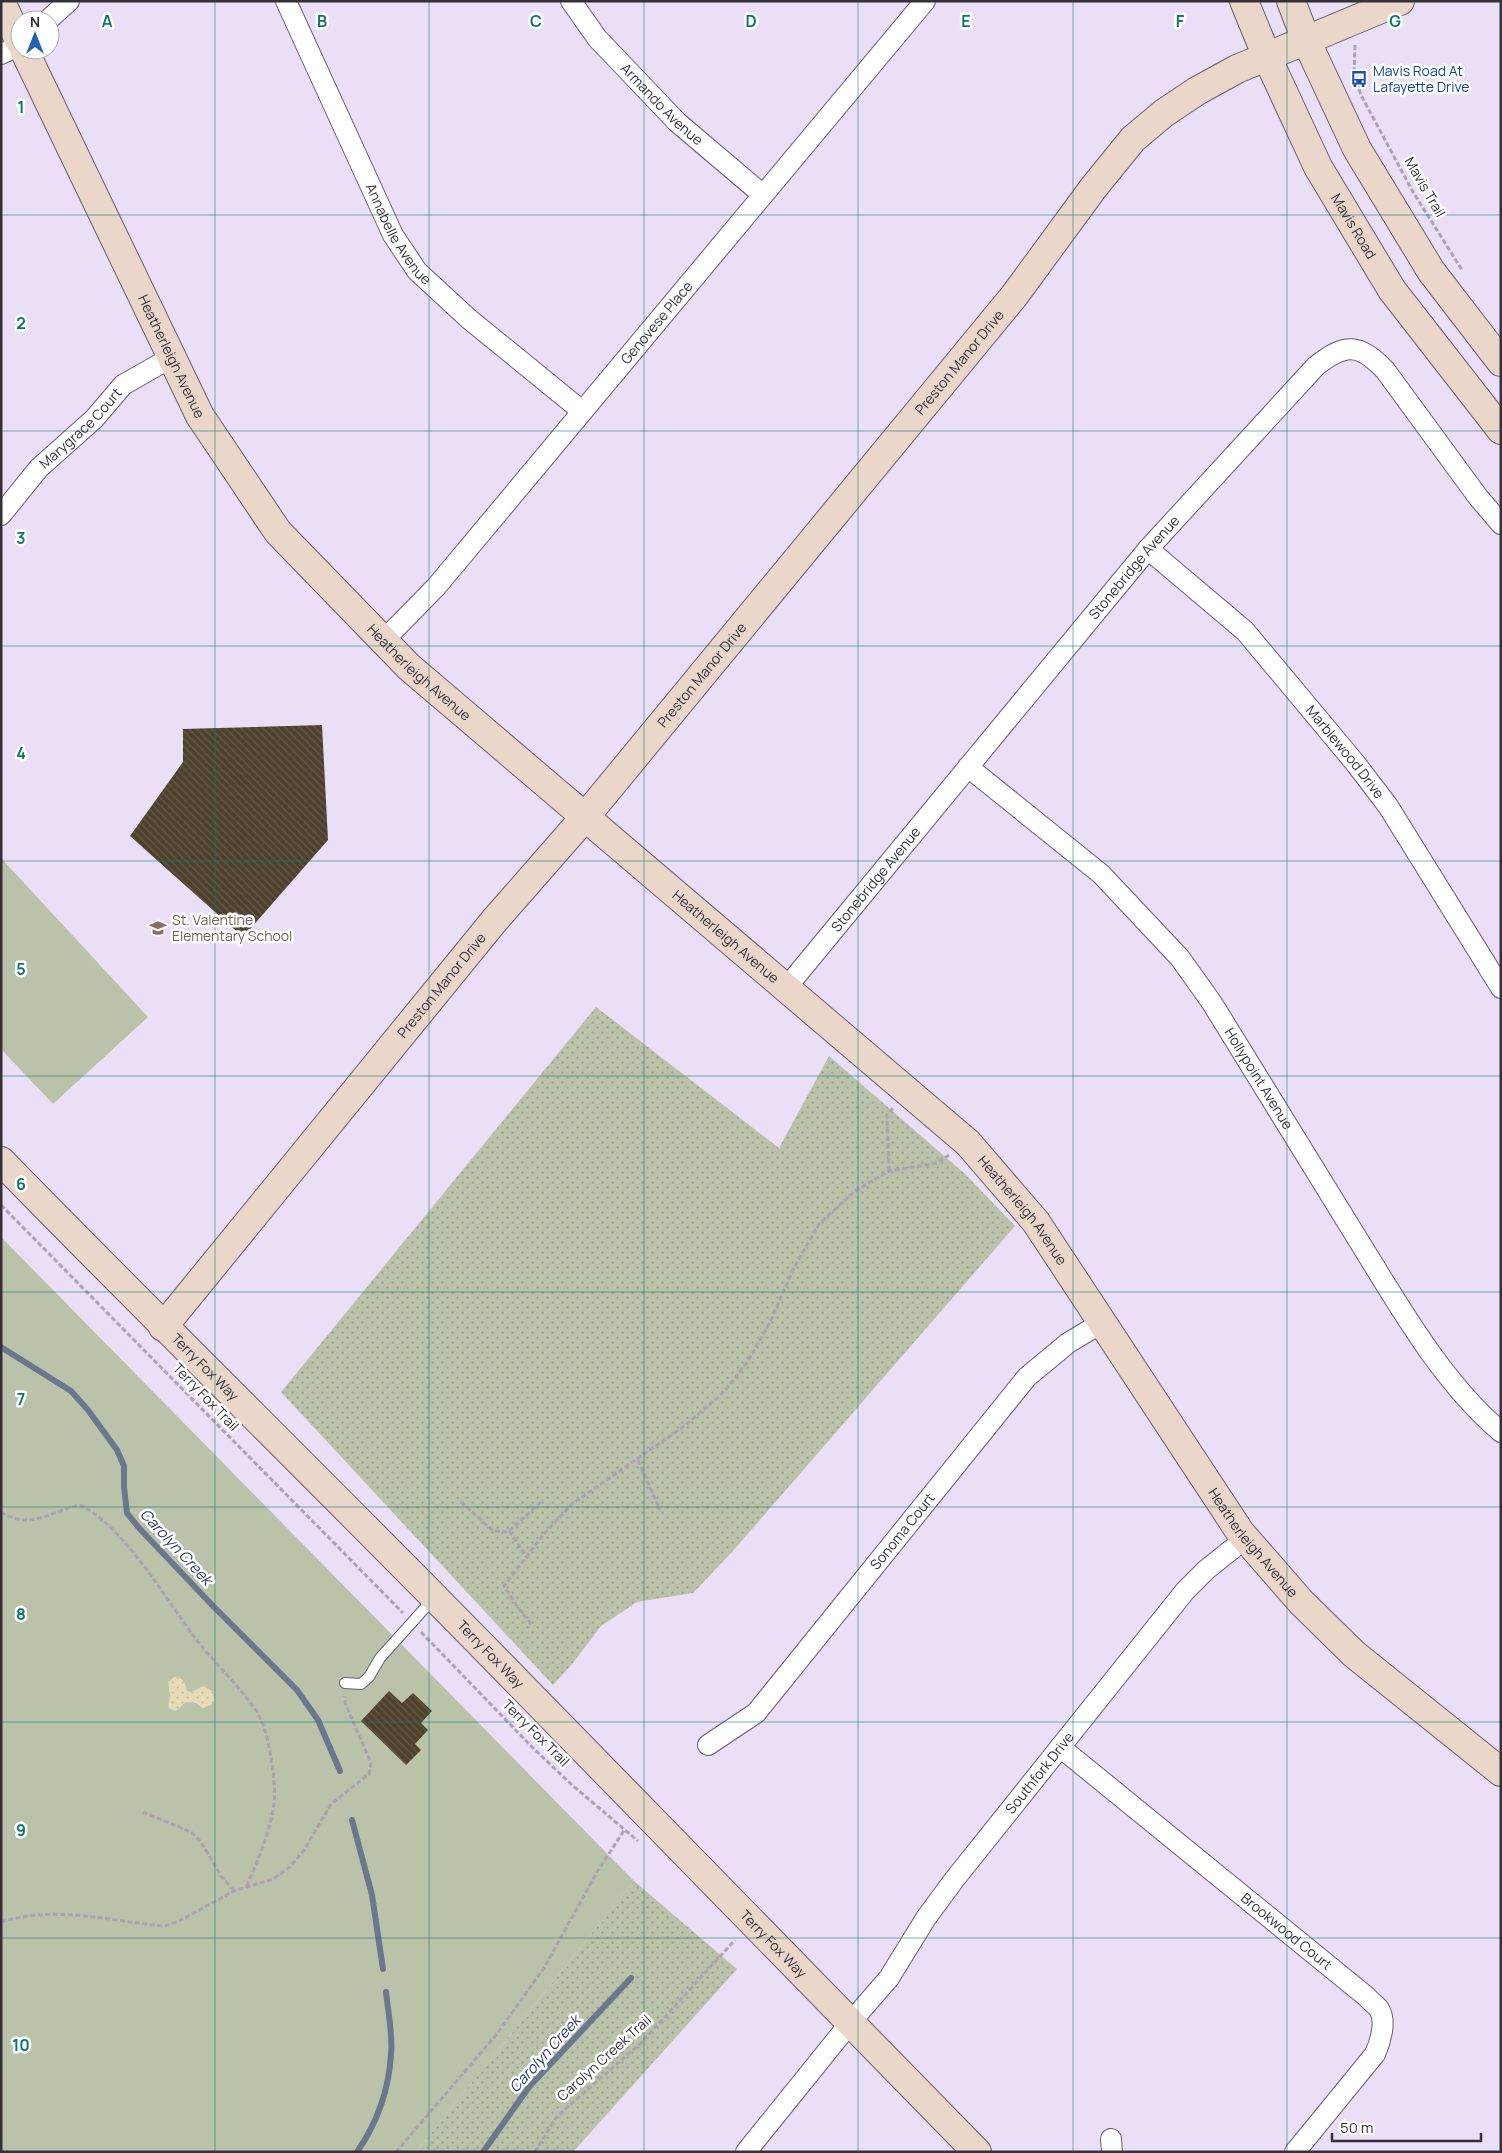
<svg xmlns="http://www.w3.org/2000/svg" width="1502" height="2153" font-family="Manrope,sans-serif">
  <defs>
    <pattern id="sand-dots" width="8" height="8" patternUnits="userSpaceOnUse" patternTransform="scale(1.25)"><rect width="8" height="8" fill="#e5dbb6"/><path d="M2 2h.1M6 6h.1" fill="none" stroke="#c5bc9d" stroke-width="1.8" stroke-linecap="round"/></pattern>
    <pattern id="park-dots" width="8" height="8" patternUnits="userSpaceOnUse" patternTransform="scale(1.25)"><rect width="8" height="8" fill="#bac2a9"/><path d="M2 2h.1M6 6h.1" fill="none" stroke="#989e8b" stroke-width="1.8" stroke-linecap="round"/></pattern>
    <pattern id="building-back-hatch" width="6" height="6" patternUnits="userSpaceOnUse" patternTransform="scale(1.25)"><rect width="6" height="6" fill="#4d402d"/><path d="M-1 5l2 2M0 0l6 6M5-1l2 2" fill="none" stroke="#645a4b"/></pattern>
  </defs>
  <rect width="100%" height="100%" fill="#ebdff7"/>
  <!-- grass -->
  <path fill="#bac2a9" d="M1 858 148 1017 53 1104 1 1049Z
    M1 1237 634 1881 416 2152H1Z"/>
  <!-- sand -->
  <path fill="url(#sand-dots)" d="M178 1676 184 1681 187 1691 191 1692 204 1686 213 1692 214 1701 211 1705 203 1708 196 1703 186 1702 176 1711 168 1708 170 1695 168 1682 174 1677Z"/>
  <!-- park -->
  <path fill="url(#park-dots)" d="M596 1007 779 1148 829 1056 965 1174 1015 1226 732 1552 693 1593 637 1602 601 1626 573 1663 553 1685 281 1392Z
    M634 1881 737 1969 573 2152H416Z"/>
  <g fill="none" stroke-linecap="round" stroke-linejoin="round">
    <!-- stream -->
    <path stroke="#6d768f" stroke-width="6" d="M1 1347 71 1391 88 1410 117 1450 124 1466V1487L127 1513 139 1528 213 1606 297 1690 318 1720 340 1771
      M352 1820 372 1895 383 1969
      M357 2152C377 2123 389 2089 391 2054 393 2034 388 2012 386 1992
      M483 2152 529 2087 631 1978"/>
  </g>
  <!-- building -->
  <path fill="url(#building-back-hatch)" d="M322 725 328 840 243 937 130 836 183 762V729Z
    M389 1691 402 1703 413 1693 432 1711 421 1723 428 1730 415 1744 421 1750 406 1765 361 1721Z"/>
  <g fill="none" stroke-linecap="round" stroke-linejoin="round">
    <!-- lane casing -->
    <g stroke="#685d72" stroke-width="12">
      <path id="lane" d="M345 1683 361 1684 369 1677 380 1658 433 1599"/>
    </g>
    <!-- street casing -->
    <g stroke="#685d72" stroke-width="22">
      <g id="street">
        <path id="s1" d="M286 1 393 235 417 271 469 319 582 411"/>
        <path id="s2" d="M571 1 597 38 677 122 763 195"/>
        <path d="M48 20 69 1"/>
        <path d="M1 54 20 45"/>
        <path id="s3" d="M1 515 39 468 94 419 123 385 172 357"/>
        <path id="s4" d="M1148 549 1245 631 1356 764 1388 806 1501 988"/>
        <path id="s5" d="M383 641 436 587 925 1"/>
        <path id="s6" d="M968 767 1101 874 1180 958 1212 1003C1261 1082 1309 1160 1357 1238 1398 1304 1441 1381 1501 1432"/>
        <path id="s7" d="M786 988 1148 549 1316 366C1345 343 1359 343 1385 370L1478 497 1501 524"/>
        <path id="s8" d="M708 1745 756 1713 1027 1377 1068 1343 1103 1322"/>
        <path id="s9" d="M1060 1747 1367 1997C1370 2001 1376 2005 1379 2009 1387 2021 1380 2043 1375 2054L1295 2152"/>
        <path d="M1111 2139 1112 2152"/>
        <path id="s10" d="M746 2152 850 2023 889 1978 926 1918 954 1880 1185 1591 1206 1570 1246 1538"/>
      </g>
    </g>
    <!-- secondary casing -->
    <g stroke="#685d72" stroke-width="30">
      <g id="secondary">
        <path id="s11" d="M1244 1 1267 57 1318 167 1392 290 1501 430"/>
        <path d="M1291 1 1306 40 1357 149 1431 271 1501 362"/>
        <path d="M1 2 20 42"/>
        <path id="s12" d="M24 50 200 416 278 532 409 667 968 1143 1036 1222 1240 1532 1301 1602 1354 1654 1501 1772"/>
        <path id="s13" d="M1 1161C167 1331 337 1497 503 1667 661 1828 818 1991 977 2152"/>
        <path id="s14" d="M163 1327 494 921 585 817 1014 296 1094 187 1133 139 1164 113 1197 91 1237 69 1400 1"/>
      </g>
    </g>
    <!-- path -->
    <path stroke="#aca2b5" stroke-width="3" stroke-dasharray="5 2.5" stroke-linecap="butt" d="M1355 45 1354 74 1361 95 1413 192 1462 270
      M889 1171 887 1115 893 1108
      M1 1205 403 1613
      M638 1460 660 1510
      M461 1502 493 1531 508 1532 543 1500
      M1 1512C31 1531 50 1511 80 1505 124 1526 166 1600 196 1639 215 1664 240 1686 257 1712 268 1731 272 1760 274 1782 278 1817 259 1856 246 1888
      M509 1531 527 1557
      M531 1624 517 1606 504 1586 544 1534 572 1504 683 1427 723 1393 748 1361 769 1324 794 1268 819 1224 855 1191 889 1171 936 1163 949 1155
      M421 1632 532 1747 572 1785 638 1841
      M143 1812 191 1832 201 1842 221 1876 234 1891
      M1 1922C55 1905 109 1921 164 1926L177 1922 234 1891 273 1879 290 1867 304 1850 331 1804 369 1774 371 1763 345 1703V1696
      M396 2152 496 2035 544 1968 597 1872 625 1829
      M535 2152 557 2116 640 2044 735 1940"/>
    <!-- lane -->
    <use href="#lane" stroke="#fff" stroke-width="10"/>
    <!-- street -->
    <use href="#street" stroke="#fff" stroke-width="20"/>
    <!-- secondary -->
    <use href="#secondary" stroke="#ebd7ca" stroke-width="28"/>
  </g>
  <!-- grid -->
  <path fill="none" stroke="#0f766e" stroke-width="1" stroke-opacity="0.55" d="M215 1V2152M429 1V2152M644 1V2152M858 1V2152M1073 1V2152M1287 1V2152M1 215H1501M1 431H1501M1 646H1501M1 861H1501M1 1076H1501M1 1292H1501M1 1507H1501M1 1722H1501M1 1938H1501"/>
  <!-- icons -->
  <defs>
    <g id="bus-bare" transform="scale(1.35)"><path d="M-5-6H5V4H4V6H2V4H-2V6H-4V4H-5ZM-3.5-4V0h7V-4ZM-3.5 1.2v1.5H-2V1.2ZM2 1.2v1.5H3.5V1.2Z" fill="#1a4fb4" stroke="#fff" stroke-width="2.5" paint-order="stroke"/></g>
    <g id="school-bare" transform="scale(1.35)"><path d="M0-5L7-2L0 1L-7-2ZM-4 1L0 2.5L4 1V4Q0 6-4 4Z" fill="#8d6e63" stroke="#fff" stroke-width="2.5" paint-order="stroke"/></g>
  </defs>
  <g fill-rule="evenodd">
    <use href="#bus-bare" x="1359" y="79"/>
    <use href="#school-bare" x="158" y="928"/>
  </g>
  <g text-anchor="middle" stroke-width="5" stroke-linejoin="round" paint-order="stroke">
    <!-- transit labels -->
    <g font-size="14" fill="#164399" stroke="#fff" text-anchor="start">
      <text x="1373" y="76">Mavis Road At<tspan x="1373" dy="16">Lafayette Drive</tspan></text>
    </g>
    <!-- street labels -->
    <g font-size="14" fill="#342f39" stroke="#fff">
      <text dy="5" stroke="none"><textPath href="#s2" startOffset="138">Armando Avenue</textPath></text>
      <text transform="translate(1425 187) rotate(60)" y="5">Mavis Trail</text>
      <text dy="5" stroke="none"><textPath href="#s11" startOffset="251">Mavis Road</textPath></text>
      <text dy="5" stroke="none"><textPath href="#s1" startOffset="259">Annabelle Avenue</textPath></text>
      <text dy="5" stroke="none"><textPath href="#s5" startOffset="420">Genovese Place</textPath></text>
      <text dy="5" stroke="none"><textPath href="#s12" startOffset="340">Heatherleigh Avenue</textPath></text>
      <text dy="5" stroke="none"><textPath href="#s14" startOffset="1251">Preston Manor Drive</textPath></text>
      <text dy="5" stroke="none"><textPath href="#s3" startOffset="118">Marygrace Court</textPath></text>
      <text dy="5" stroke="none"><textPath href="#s7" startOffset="546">Stonebridge Avenue</textPath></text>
      <text dy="5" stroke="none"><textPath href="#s12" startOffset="745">Heatherleigh Avenue</textPath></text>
      <text dy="5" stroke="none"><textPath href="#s14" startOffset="846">Preston Manor Drive</textPath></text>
      <text dy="5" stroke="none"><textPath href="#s4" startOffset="284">Marblewood Drive</textPath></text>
      <text dy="5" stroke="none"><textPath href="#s7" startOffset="141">Stonebridge Avenue</textPath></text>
      <text dy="5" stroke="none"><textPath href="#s12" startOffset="1150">Heatherleigh Avenue</textPath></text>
      <text dy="5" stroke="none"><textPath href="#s14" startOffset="441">Preston Manor Drive</textPath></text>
      <text dy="5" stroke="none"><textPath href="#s6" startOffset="430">Hollypoint Avenue</textPath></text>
      <text dy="5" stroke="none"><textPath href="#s12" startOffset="1555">Heatherleigh Avenue</textPath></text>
      <text dy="5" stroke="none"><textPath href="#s13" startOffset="290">Terry Fox Way</textPath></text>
      <text transform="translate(206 1397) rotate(46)" y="5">Terry Fox Trail</text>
      <text dy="5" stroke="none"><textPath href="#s8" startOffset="291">Sonoma Court</textPath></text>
      <text dy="5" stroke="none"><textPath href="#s12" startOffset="1960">Heatherleigh Avenue</textPath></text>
      <text dy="5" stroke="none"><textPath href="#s13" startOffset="695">Terry Fox Way</textPath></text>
      <text transform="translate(536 1733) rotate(45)" y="5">Terry Fox Trail</text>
      <text dy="5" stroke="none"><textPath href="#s10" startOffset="480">Southfork Drive</textPath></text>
      <text dy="5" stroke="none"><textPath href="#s9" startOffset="292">Brookwood Court</textPath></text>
      <text dy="5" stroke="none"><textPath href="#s13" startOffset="1100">Terry Fox Way</textPath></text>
      <text transform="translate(604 2058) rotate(-42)" y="5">Carolyn Creek Trail</text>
    </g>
    <!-- education labels -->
    <g font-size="14" fill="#785e54" stroke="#fff" text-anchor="start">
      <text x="172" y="925">St. Valentine<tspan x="172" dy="16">Elementary School</tspan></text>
    </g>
    <!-- water labels -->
    <g font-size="15" font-style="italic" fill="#283b67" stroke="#fff">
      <text transform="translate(176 1547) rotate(47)" y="5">Carolyn Creek</text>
      <text transform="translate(545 2054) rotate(-48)" y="5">Carolyn Creek</text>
    </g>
  </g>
  <g font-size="16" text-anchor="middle" font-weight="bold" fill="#0f766e" stroke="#fff" stroke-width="5" stroke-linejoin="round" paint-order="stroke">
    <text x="107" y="27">A</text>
    <text x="322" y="27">B</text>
    <text x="536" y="27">C</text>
    <text x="751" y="27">D</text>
    <text x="966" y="27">E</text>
    <text x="1180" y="27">F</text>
    <text x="1395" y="27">G</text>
    <text x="21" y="113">1</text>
    <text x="21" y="329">2</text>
    <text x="21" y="544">3</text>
    <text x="21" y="759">4</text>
    <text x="21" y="975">5</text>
    <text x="21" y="1190">6</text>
    <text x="21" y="1405">7</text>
    <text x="21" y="1620">8</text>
    <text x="21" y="1836">9</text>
    <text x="21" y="2051">10</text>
  </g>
  <!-- border -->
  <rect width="1502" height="2153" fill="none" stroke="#342f39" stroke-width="5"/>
  <!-- north arrow -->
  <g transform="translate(35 35)"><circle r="24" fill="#ffffff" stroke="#aeacb0"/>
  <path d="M0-4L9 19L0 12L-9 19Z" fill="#2161b2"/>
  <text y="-8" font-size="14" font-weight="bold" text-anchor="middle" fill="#342f39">N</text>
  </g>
  <!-- scale -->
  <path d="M1332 2133v8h149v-8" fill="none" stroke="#342f39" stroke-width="2.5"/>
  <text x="1340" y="2133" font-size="15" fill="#342f39" stroke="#ffffff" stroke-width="4" paint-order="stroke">50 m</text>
</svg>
